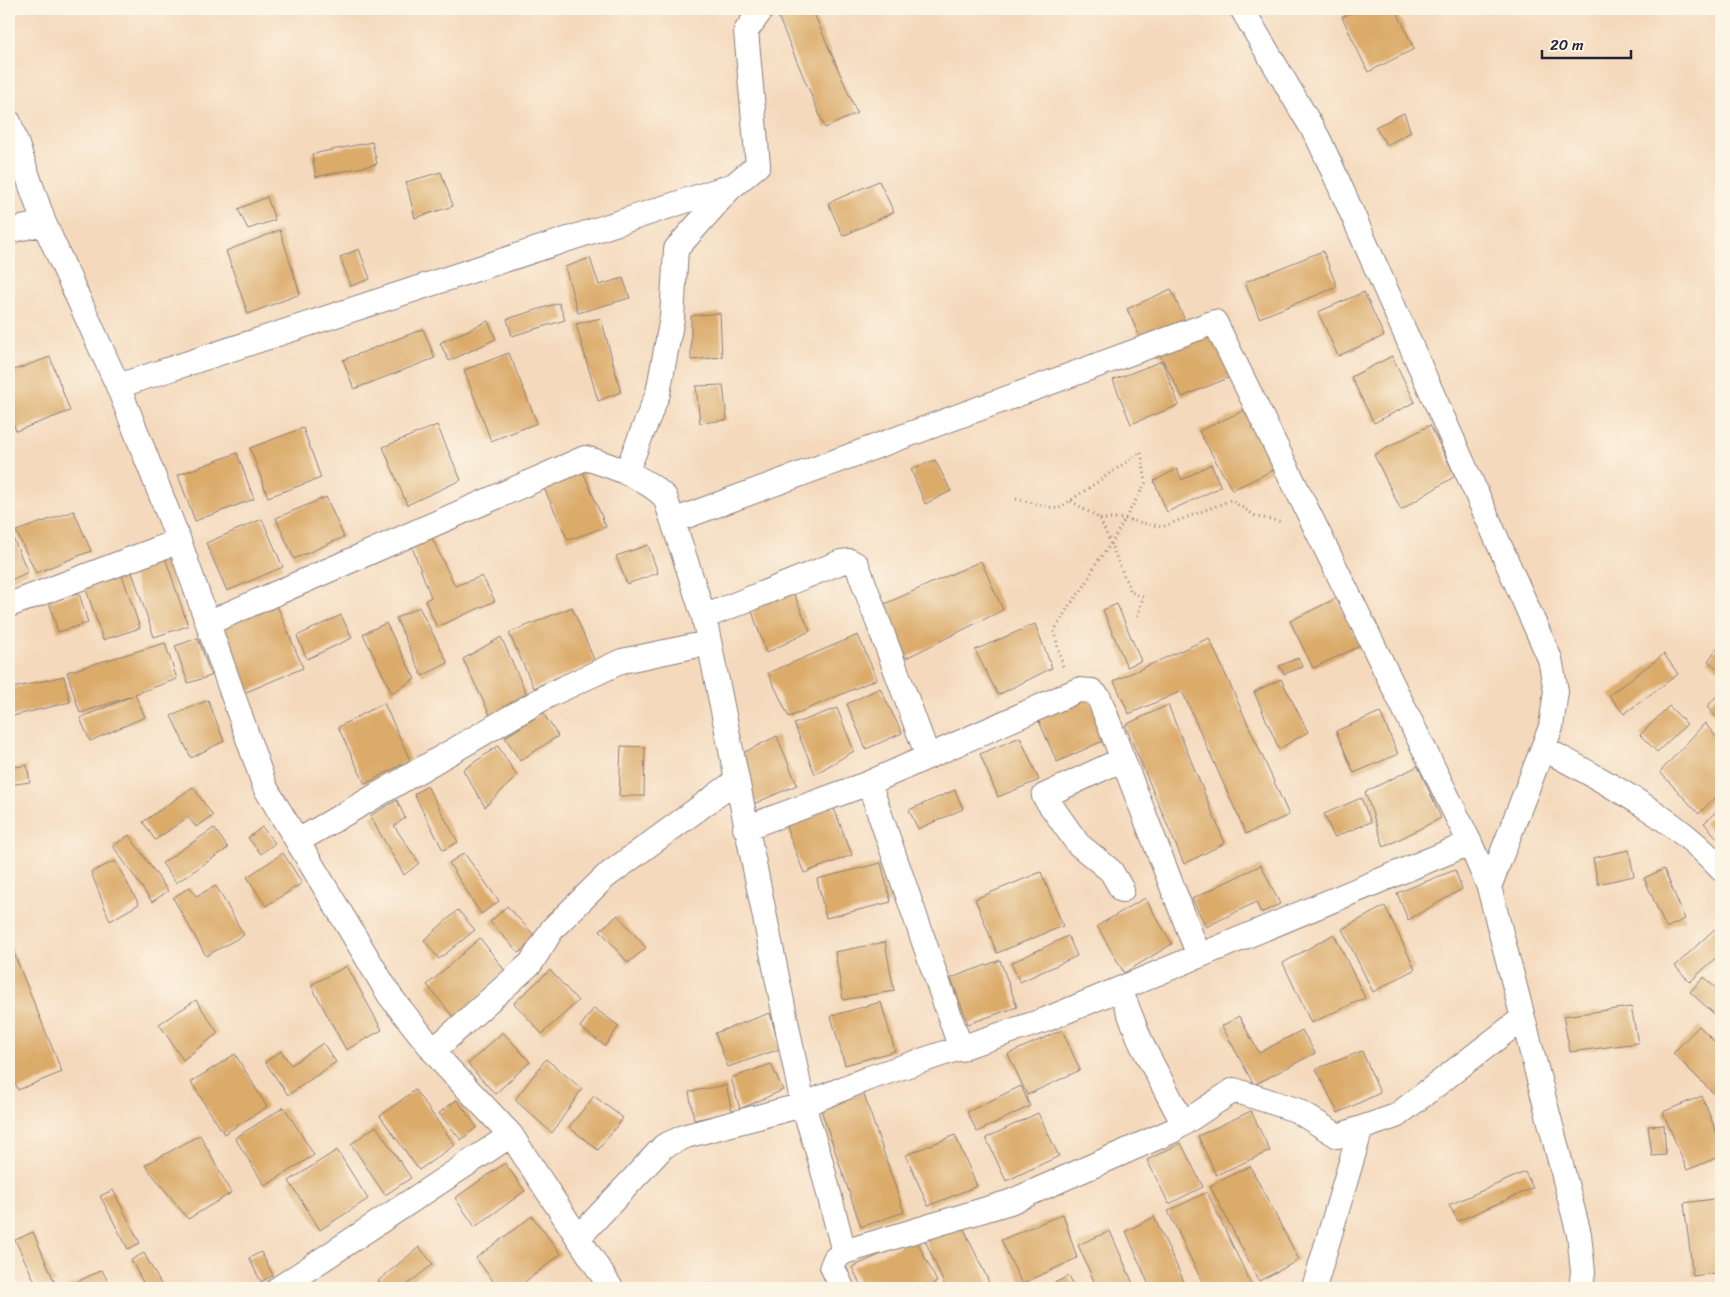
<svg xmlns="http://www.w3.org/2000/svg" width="1730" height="1297" font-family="Sriracha,sans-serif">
  <rect width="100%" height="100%" fill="#fcf5e5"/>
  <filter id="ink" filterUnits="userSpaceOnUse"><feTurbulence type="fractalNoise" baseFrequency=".02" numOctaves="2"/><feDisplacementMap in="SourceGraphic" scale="10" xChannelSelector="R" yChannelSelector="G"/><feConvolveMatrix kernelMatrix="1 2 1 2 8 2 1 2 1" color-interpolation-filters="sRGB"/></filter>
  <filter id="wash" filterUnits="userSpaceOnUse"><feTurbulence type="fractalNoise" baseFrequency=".0096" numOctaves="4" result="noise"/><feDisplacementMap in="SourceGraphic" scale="20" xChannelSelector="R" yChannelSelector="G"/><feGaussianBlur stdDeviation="1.12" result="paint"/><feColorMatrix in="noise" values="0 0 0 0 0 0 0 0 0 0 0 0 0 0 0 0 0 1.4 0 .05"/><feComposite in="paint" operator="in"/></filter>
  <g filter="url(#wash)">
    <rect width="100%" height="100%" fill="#f4d9bc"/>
    <g id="blocks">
      <!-- building -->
      <path fill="#dbab6a" d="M787 9H812L857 113 825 128 777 14Z
        M1360 9H1396L1414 49 1368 72 1342 17Z
        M1404 113 1411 132 1387 145 1375 127Z
        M372 142 377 164 316 177 312 154Z
        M441 172 453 206 415 218 406 182Z
        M879 181 894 212 843 236 828 203Z
        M267 197 275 220 248 229 238 209Z
        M280 230 300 294 248 314 226 251Z
        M359 249 370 279 351 286 340 257Z
        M1323 251 1337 287 1259 318 1245 282Z
        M590 258 599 285 623 278 630 298 578 313 565 267Z
        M1171 289 1188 327 1143 344 1127 309Z
        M1364 292 1384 336 1338 356 1318 312Z
        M559 303 565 320 512 336 507 319Z
        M720 313 722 357 691 360V316Z
        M601 318 621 392 598 401 576 324Z
        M488 321 496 339 449 361 440 343Z
        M423 329 435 358 354 389 343 360Z
        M1212 330 1233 376 1182 397 1158 351Z
        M509 353 537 423 491 441 464 370Z
        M1392 356 1415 402 1374 423 1351 377Z
        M50 357 70 411 16 431 9 413V372Z
        M1162 361 1179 405 1131 424 1113 380Z
        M723 385 727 420 700 423 696 386Z
        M1247 409 1278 468 1232 490 1199 431Z
        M437 425 461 480 407 505 383 447Z
        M1430 425 1455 476 1401 510 1374 455Z
        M303 428 321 478 268 497 250 448Z
        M237 453 254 499 195 521 178 475Z
        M935 460 951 491 925 504 911 469Z
        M1211 464 1221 487 1167 512 1154 481 1177 469 1182 480Z
        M582 469 606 527 568 540 543 486Z
        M326 497 344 537 294 559 276 518Z
        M74 511 91 551 36 573 16 531Z
        M262 519 283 567 227 591 206 543Z
        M9 529 28 572 9 581Z
        M431 536 455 586 482 576 495 601 437 627 425 601 431 597 412 547Z
        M648 545 658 573 627 584 616 556Z
        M165 557 188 626 154 637 131 569Z
        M981 561 1003 610 906 658 880 606Z
        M122 575 140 628 103 640 85 586Z
        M793 592 810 631 766 653 751 608Z
        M79 593 88 623 58 632 49 602Z
        M1337 598 1360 646 1313 668 1290 621Z
        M276 603 303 668 244 693 218 628Z
        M1117 604 1141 661 1127 667 1103 610Z
        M419 607 448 663 422 676 396 618Z
        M572 607 595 662 534 688 509 633Z
        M341 615 352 638 307 659 297 636Z
        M386 623 415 679 392 693 363 634Z
        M1035 624 1052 668 998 695 975 650Z
        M858 635 877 679 789 717 768 673Z
        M501 637 527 695 492 719 463 659Z
        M198 638 211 676 188 683 175 646Z
        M1209 638 1289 815 1246 834 1182 691 1129 714 1114 681Z
        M1721 642V671L1708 661Z
        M165 643 177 679 135 694 145 717 90 741 80 718 132 696 80 713 67 672Z
        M1664 654 1678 674 1624 714 1609 695Z
        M1298 658 1303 667 1284 674 1279 666Z
        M64 676 70 702 9 717V689Z
        M1281 679 1308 732 1279 749 1254 692Z
        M880 688 902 733 866 749 847 704Z
        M1721 691V722L1707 707Z
        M1087 694 1107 739 1057 762 1037 717Z
        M208 700 224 741 191 758 171 716Z
        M384 703 410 760 365 784 338 727Z
        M1168 705 1225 843 1184 864 1125 725Z
        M1669 706 1687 724 1657 752 1640 735Z
        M837 708 854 751 815 774 794 724Z
        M1380 712 1398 754 1354 773 1336 731Z
        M543 713 558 736 520 761 505 737Z
        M1705 723 1721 743V791L1699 814 1660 772Z
        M777 736 797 785 751 805 743 753Z
        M1020 737 1039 780 998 797 980 754Z
        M498 746 517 776 485 807 463 770Z
        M621 746 645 747 644 796H619Z
        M27 765 30 782 9 785V768Z
        M1418 766 1441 818 1384 847 1365 792Z
        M427 786 458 842 443 850 414 794Z
        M193 787 213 816 196 827 188 817 155 840 143 822Z
        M955 790 963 809 918 829 909 810Z
        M1361 798 1371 822 1334 837 1324 814Z
        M397 800 405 818 394 826 419 863 404 875 370 816Z
        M833 806 852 855 804 873 785 824Z
        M1721 807V838L1719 840 1704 823Z
        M262 827 275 843 261 854 248 838Z
        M214 828 228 848 176 883 162 863Z
        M129 835 168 891 152 902 113 846Z
        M1629 850 1634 876 1598 884 1593 858Z
        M283 853 302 883 266 906 247 877Z
        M464 853 499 901 481 914 449 863Z
        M115 861 139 904 110 921 91 872Z
        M881 863 891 902 826 918 817 879Z
        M1261 865 1280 904 1261 913 1256 902 1206 927 1192 899Z
        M1664 869 1685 919 1666 928 1644 878Z
        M1455 870 1462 889 1408 920 1397 893Z
        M1041 872 1063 926 997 953 975 899Z
        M216 886 244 935 206 956 173 898 190 887 196 896Z
        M1145 898 1172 944 1124 973 1097 926Z
        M507 906 536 937 519 953 490 922Z
        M1385 906 1415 969 1373 992 1342 929Z
        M458 910 475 930 439 959 424 940Z
        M618 915 646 948 628 963 600 930Z
        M1721 923V953L1690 982 1675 966Z
        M1334 934 1365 998 1311 1023 1283 963Z
        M1068 936 1077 956 1020 982 1011 963Z
        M480 938 506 972 455 1019 427 985Z
        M9 941 62 1072 18 1090 9 1068Z
        M885 942 894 991 843 1000 835 952Z
        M1000 960 1017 1007 968 1024 951 978Z
        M347 966 382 1030 346 1050 311 985Z
        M550 970 578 1001 542 1034 514 1003Z
        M1704 977 1721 993V1020L1690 992Z
        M196 1000 218 1033 183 1060 159 1024Z
        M881 1002 895 1051 845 1065 831 1016Z
        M1631 1007 1638 1043 1570 1052 1563 1016Z
        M594 1008 619 1026 605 1046 580 1027Z
        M770 1013 780 1049 728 1067 715 1033Z
        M1239 1016 1259 1053 1302 1030 1315 1053 1254 1085 1222 1026Z
        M1699 1026 1721 1048V1101L1673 1053Z
        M1062 1030 1080 1070 1027 1095 1008 1054Z
        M503 1032 530 1062 495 1094 468 1064Z
        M323 1043 336 1062 288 1095 265 1062 281 1051 291 1065Z
        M1362 1051 1380 1093 1338 1113 1316 1069Z
        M235 1054 267 1107 224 1134 191 1082Z
        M546 1059 582 1089 552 1133 515 1100Z
        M771 1064 783 1090 740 1109 731 1078Z
        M726 1085 732 1112 694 1120 689 1092Z
        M1021 1086 1030 1106 977 1132 967 1112Z
        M415 1090 455 1145 419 1170 380 1116Z
        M863 1092 904 1212 861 1227 820 1107Z
        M594 1096 623 1118 598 1150 569 1127Z
        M1702 1096 1721 1144V1156L1687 1170 1663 1112Z
        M457 1100 477 1127 461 1140 439 1113Z
        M284 1107 314 1155 265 1186 235 1138Z
        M1251 1111 1270 1151 1216 1175 1198 1136Z
        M1038 1113 1059 1156 1006 1181 986 1138Z
        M1664 1125 1666 1155 1652 1156 1648 1126Z
        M376 1126 411 1178 385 1195 351 1144Z
        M200 1135 231 1193 188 1219 145 1165Z
        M955 1135 977 1186 928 1206 906 1155Z
        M1181 1143 1203 1187 1169 1204 1147 1160Z
        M337 1150 368 1199 320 1230 289 1181Z
        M505 1163 525 1191 475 1227 455 1198Z
        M1250 1166 1299 1260 1259 1281 1210 1186Z
        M1525 1172 1533 1188 1458 1221 1449 1205Z
        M113 1190 140 1243 128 1249 100 1196Z
        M1207 1192 1253 1288H1205L1168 1211Z
        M1721 1198V1272L1693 1276 1684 1203Z
        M1063 1214 1077 1258 1022 1284 1001 1240Z
        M532 1216 561 1254 517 1288H498L476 1258Z
        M1154 1217 1187 1288H1150L1126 1231Z
        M962 1225 989 1282 977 1288H946L925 1240Z
        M1110 1231 1135 1288H1097L1078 1245Z
        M33 1232 55 1283 46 1288H38L15 1240Z
        M916 1239 937 1282 925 1288H862L852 1267Z
        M419 1247 433 1264 403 1288H384L378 1281Z
        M261 1252 273 1275 261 1282 249 1258Z
        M144 1253 163 1288H146L131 1260Z
        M102 1270 111 1288H64Z
        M1069 1276 1074 1288H1044Z"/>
    </g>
  </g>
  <g filter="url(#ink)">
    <use href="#blocks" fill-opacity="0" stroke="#8b7e7c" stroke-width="1"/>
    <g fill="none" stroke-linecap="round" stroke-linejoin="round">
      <!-- street casing -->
      <g stroke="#8b7e7c" stroke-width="26">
        <path id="street" d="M1242 9 1318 138 1335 175 1550 659 1556 691 1551 727 1489 887
          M9 122 44 223 118 386 179 541 265 787 390 996 445 1065 511 1135 611 1288
          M9 231 44 223
          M118 386 734 185 758 165 746 31 762 9
          M626 473 658 393 672 318 676 249 732 186
          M673 521 1215 322 1470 843 1489 887 1579 1234 1583 1272 1581 1288
          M9 605 179 541
          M704 617 841 562 850 561 857 565 928 757
          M208 623 585 458C613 466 644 477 665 497L704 617 803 1105 686 1136 664 1146 578 1238
          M1543 748C1605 782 1673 816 1721 869
          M869 783 961 1049
          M745 828 869 783 1078 690 1092 691 1099 698 1199 956
          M298 841 549 695 622 661 708 643
          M1122 890 1111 871 1078 844 1044 796 1123 759
          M1120 989 1142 1045 1183 1123
          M433 1051 531 963 553 928 605 877 736 781
          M844 1252 820 1159 803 1105 869 1078 1045 1020 1470 843
          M279 1288 511 1135
          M842 1288 832 1266 835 1259 844 1252 1010 1202 1172 1131 1234 1090 1296 1110 1338 1136 1396 1116 1523 1018
          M1314 1288 1361 1128"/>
      </g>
      <!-- path -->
      <path stroke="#8b7e7c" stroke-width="3" stroke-dasharray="1 4" stroke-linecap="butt" d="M1016 499 1058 509 1141 452 1146 482 1111 544 1096 563 1086 584 1069 606 1054 631 1063 667
        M1071 501 1100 519 1131 592 1143 597 1137 618
        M1100 519H1125L1162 527 1231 500 1257 517 1283 522"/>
      <!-- street -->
      <use href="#street" stroke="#fff" stroke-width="24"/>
    </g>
  </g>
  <!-- margin -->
  <rect width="1730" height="1297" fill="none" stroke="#fcf5e5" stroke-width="30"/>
  <!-- scale -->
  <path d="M1542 50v8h89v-8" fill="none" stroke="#22223b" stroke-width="2.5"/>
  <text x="1550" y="50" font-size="15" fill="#22223b" stroke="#fcf5e5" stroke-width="4" paint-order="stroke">20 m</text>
</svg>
